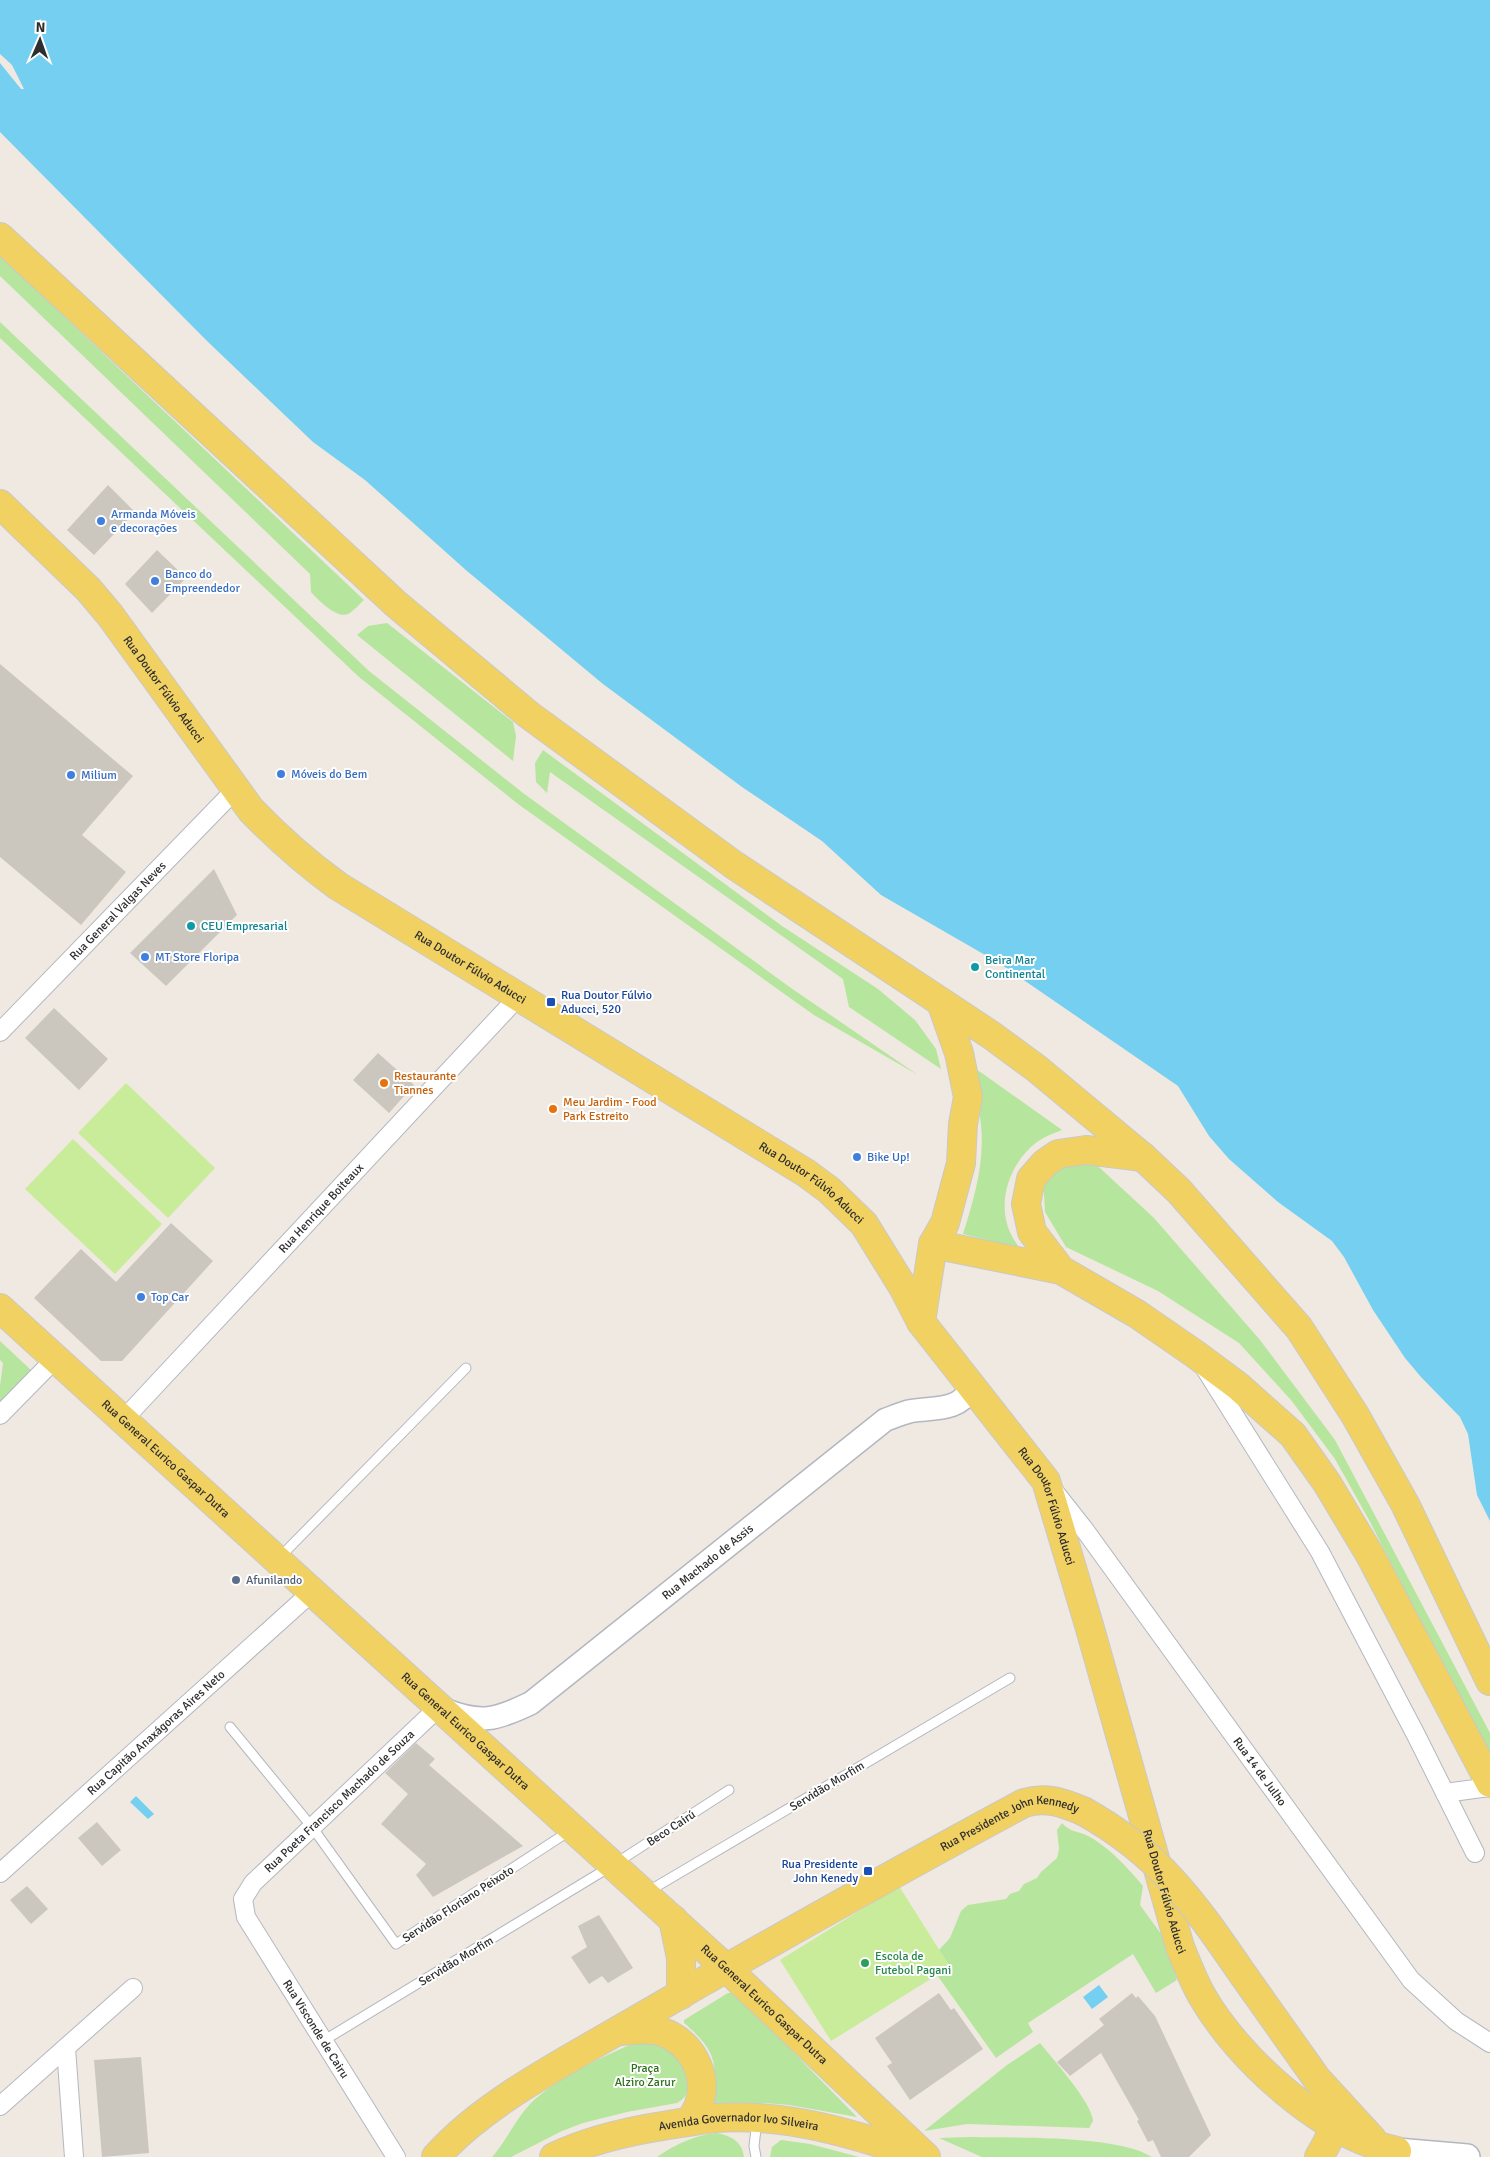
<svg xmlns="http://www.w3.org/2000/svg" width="1490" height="2157" font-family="Signika,sans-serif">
  <rect width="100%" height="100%" fill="#efe9e1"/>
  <!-- green -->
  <path fill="#b6e59e" d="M0 256 364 600C359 604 354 611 348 614 337 619 318 600 311 592L310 574 0 276Z
    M0 322 369 671 523 793 791 988 918 1075 814 1015 518 804 359 677 0 338Z
    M387 623 513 722 516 736 513 761 357 635 368 626Z
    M543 750 782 926 878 989 915 1020 936 1049 941 1069 849 1007 843 979 550 772 547 793 536 782 535 763Z
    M969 1064 1062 1130C1054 1133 1044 1137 1037 1142 1005 1166 992 1216 1020 1248L963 1234C974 1199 985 1162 981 1125 979 1104 973 1084 969 1064Z
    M1087 1156 1154 1218 1260 1340 1335 1440 1490 1733V1757L1369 1520 1335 1459 1291 1400 1239 1343 1158 1291 1066 1247 1045 1212 1043 1177 1058 1161Z
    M0 1341 32 1371 0 1405V1386L3 1363 0 1360Z
    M1062 1823C1070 1832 1077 1831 1086 1835 1107 1845 1128 1868 1143 1886L1140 1905 1164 1938 1177 1980 1156 1993 1133 1954 1028 2023 1033 2032 996 2058 937 1975 950 1967 939 1950 950 1938 961 1911 968 1905 1006 1899 1010 1894 1019 1891 1024 1884 1037 1878 1041 1872 1057 1858 1059 1849 1057 1830Z
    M728 1993H733L754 2012 857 2117 789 2105 765 2103 707 2108C720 2067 718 2052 684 2023V2020Z
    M637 2042 658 2043 691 2067C689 2081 691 2096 677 2103L627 2112 583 2123 562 2131 511 2157H492C506 2141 516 2119 530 2104 555 2079 605 2055 637 2042Z
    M1040 2043C1052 2058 1093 2104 1093 2121L1089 2128 967 2124 924 2131 1007 2065Z
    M717 2133C731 2136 742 2141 744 2157H657C676 2144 695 2135 717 2133Z
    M971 2137C1014 2138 1118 2135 1152 2157H982L939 2138Z
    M781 2140 810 2144 859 2157H770L772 2147Z"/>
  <!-- pitch -->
  <path fill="#c9ec9a" d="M126 1083 215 1168 168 1218 78 1133Z
    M73 1139 162 1224 115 1274 25 1189Z
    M899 1886 950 1967 831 2041 780 1960Z"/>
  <!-- water -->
  <path fill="#75cff0" d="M0 0H1490V1521L1477 1495 1468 1434 1460 1417 1421 1377 1405 1358 1373 1310 1344 1257 1332 1241 1278 1202 1229 1159 1209 1136 1178 1086 999 963 881 895 822 841 742 787 603 684 467 571 365 480 313 442 206 340 0 132V63L21 89H24L12 65 0 54Z
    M136 1796 154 1814 148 1819 130 1802Z
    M1099 1985 1108 1997 1092 2009 1083 1997Z"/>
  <!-- building -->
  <path fill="#cbc7bf" d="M108 485 135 512 94 555 67 530Z
    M157 550 186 578 152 613 125 584Z
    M0 664 133 776 82 835 126 872 81 925 0 857Z
    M214 869 237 915 166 986 130 953Z
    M54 1008 108 1059 79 1090 25 1038Z
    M378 1053 414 1085 389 1113 353 1080Z
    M171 1223 213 1261 122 1361H101L34 1298 81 1249 116 1282Z
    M416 1743 435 1759 429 1765 523 1846 433 1897 416 1875 426 1864 381 1824 408 1794 385 1773Z
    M97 1822 121 1850 102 1866 78 1838Z
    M27 1886 48 1909 31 1924 10 1900Z
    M599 1915 633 1968 608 1983 602 1976 589 1984 571 1957 587 1947 578 1926Z
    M939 1993 951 2010 954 2008 983 2049 910 2100 887 2066 892 2063 875 2038Z
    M1132 1993 1136 1998 1138 1996 1155 2016 1211 2135 1189 2157H1161L1153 2140 1148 2142 1137 2121 1139 2120 1101 2053 1070 2076 1057 2062 1104 2025 1099 2019Z
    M141 2057 149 2153 102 2157 94 2060Z"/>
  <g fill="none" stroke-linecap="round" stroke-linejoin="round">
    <!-- service casing -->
    <g stroke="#b4b7c1" stroke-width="11">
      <path id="service" d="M279 1558 466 1368
        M230 1727 312 1827 396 1944 571 1830
        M647 1892 1010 1678
        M323 2041 613 1865 729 1790
        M756 2157 754 2146 757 2121"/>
    </g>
    <!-- minor casing -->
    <g stroke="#b4b7c1" stroke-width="20">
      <g id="minor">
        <path id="s1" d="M0 1032 236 789"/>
        <path d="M1204 1367 1320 1552 1416 1735 1475 1853"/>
        <path d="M0 1415 55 1359"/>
        <path id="s2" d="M123 1420 519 996"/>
        <path id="s3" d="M1054 1491 1084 1529 1411 1980 1456 2021 1490 2043"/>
        <path d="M1445 1793 1490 1787"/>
        <path id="s4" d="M0 1873 312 1592"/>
        <path d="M66 2048 74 2157"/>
        <path d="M0 2106 133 1988"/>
        <path id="s5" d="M396 2157 246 1917 243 1899 253 1883 439 1707"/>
      </g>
    </g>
    <!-- tertiary casing -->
    <g stroke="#b4b7c1" stroke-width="25">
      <g id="tertiary">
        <path id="s6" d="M445 1710C481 1724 496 1720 531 1703L885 1420C893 1417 902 1413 911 1411 936 1407 957 1412 972 1388"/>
      </g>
    </g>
    <!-- secondary casing -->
    <g stroke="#b4b7c1" stroke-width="28">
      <path id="secondary" d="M1397 2151 1467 2157"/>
    </g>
    <!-- primary casing -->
    <g stroke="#c9c9c9" stroke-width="30">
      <g id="primary">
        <path d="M0 237 396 604 529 715 734 865 991 1035 1036 1068 1143 1157 1179 1191 1299 1328 1355 1415 1405 1504 1490 1681"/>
        <path id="s7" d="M0 504 88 589 110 615 251 810C278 838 306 863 338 886L806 1173 829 1190 864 1224 903 1287 921 1322 1046 1481 1089 1625 1180 1947C1187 1964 1193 1980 1202 1996 1239 2060 1323 2136 1397 2151"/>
        <path d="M933 1244 1061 1270 1137 1314 1195 1354 1238 1386 1293 1435 1327 1483 1370 1555 1490 1783"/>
        <path d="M1061 1270 1032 1232 1026 1204 1031 1179 1045 1163 1058 1154 1086 1150 1143 1157"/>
        <path id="s8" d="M0 1308 726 1968 926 2157"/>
        <path d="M921 1322 933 1244 945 1223 961 1163 963 1124 968 1097 959 1053 941 1002"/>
        <path d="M673 1919 681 1958V1995"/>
        <path d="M1244 1976 1317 2079 1372 2139"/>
        <path d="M621 2031C633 2030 647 2028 659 2031 690 2040 709 2073 699 2104 697 2110 693 2116 690 2121"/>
        <path id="s9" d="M436 2157C485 2101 574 2057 638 2019 766 1945 894 1873 1024 1803 1046 1796 1063 1803 1083 1811"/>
        <path id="s10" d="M554 2157C587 2141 621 2133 656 2127 676 2124 696 2120 716 2118 787 2113 854 2134 920 2156"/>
        <path d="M1319 2157C1328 2142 1337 2127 1331 2110"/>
      </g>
    </g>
    <!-- service -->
    <use href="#service" stroke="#fff" stroke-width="9"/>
    <!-- minor -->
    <use href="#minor" stroke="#fff" stroke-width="18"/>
    <!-- tertiary -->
    <use href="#tertiary" stroke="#fff" stroke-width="22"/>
    <!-- secondary -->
    <use href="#secondary" stroke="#fff" stroke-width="25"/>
    <!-- primary -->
    <use href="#primary" stroke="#f2d163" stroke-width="28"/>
    <!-- primary-bridge casing -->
    <g stroke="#c9c9c9" stroke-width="30" stroke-linecap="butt">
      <path id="primary-bridge" d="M1083 1811C1161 1854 1195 1905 1244 1976"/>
    </g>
    <!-- primary-bridge -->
    <use href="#primary-bridge" stroke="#f2d163" stroke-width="28"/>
  </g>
  <!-- markers -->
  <g fill="#3f7fe0" stroke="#fff" stroke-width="2">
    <circle cx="101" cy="521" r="5"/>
    <circle cx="155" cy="581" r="5"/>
    <circle cx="281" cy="774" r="5"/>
    <circle cx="71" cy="775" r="5"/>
    <circle cx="145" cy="957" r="5"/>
    <circle cx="857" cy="1157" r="5"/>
    <circle cx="141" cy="1297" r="5"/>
  </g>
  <g fill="#0f9aa8" stroke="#fff" stroke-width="2">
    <circle cx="191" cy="926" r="5"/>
    <circle cx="975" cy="967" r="5"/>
  </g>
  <g fill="#1a4fb4" stroke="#fff" stroke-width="2">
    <rect x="546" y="997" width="10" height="10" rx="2.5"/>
    <rect x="863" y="1866" width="10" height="10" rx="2.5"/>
  </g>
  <g fill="#e8710a" stroke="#fff" stroke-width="2">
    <circle cx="384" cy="1083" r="5"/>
    <circle cx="553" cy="1109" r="5"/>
  </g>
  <circle fill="#5c6f8a" stroke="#fff" stroke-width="2" cx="236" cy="1580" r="5"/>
  <circle fill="#2e9e5b" stroke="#fff" stroke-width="2" cx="865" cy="1963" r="5"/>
  <g text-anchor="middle" stroke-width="4" stroke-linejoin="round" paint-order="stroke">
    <!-- shop labels -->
    <g font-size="12" fill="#366cbe" stroke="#fff" text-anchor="start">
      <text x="111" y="518">Armanda Móveis<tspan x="111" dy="14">e decorações</tspan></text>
      <text x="165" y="578">Banco do<tspan x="165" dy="14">Empreendedor</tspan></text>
      <text x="291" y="778">Móveis do Bem</text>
      <text x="81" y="779">Milium</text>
      <text x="155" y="961">MT Store Floripa</text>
      <text x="867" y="1161">Bike Up!</text>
      <text x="151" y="1301">Top Car</text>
    </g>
    <!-- street labels -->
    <g font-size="12" fill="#2e2e2e" stroke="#fff">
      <text dy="4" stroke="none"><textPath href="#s7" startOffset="248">Rua Doutor Fúlvio Aducci</textPath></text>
      <text dy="4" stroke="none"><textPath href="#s1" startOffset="169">Rua General Valgas Neves</textPath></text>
      <text dy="4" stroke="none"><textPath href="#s7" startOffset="668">Rua Doutor Fúlvio Aducci</textPath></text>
      <text dy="4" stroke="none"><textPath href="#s7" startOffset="1072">Rua Doutor Fúlvio Aducci</textPath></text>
      <text dy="4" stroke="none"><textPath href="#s2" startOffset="290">Rua Henrique Boiteaux</textPath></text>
      <text dy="4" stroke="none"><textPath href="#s8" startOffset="224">Rua General Eurico Gaspar Dutra</textPath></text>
      <text dy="4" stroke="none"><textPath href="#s7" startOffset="1478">Rua Doutor Fúlvio Aducci</textPath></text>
      <text dy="4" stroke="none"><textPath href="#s6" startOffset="316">Rua Machado de Assis</textPath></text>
      <text dy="4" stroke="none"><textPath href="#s8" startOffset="629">Rua General Eurico Gaspar Dutra</textPath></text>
      <text dy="4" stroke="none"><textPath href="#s4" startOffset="210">Rua Capitão Anaxágoras Aires Neto</textPath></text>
      <text dy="4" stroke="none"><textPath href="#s3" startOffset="348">Rua 14 de Julho</textPath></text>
      <text transform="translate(827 1786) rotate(-31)" y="4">Servidão Morfim</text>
      <text dy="4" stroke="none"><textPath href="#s5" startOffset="439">Rua Poeta Francisco Machado de Souza</textPath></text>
      <text transform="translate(671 1828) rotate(-33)" y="4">Beco Cairú</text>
      <text dy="4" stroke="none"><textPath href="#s9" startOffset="669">Rua Presidente John Kennedy</textPath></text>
      <text dy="4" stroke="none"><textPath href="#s7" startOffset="1882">Rua Doutor Fúlvio Aducci</textPath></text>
      <text transform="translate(458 1904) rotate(-33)" y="4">Servidão Floriano Peixoto</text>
      <text transform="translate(456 1961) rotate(-31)" y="4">Servidão Morfim</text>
      <text dy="4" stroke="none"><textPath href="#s8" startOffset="1034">Rua General Eurico Gaspar Dutra</textPath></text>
      <text transform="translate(316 2029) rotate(58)" y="4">Rua Visconde de Cairu</text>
      <text dy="4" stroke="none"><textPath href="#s10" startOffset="190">Avenida Governador Ivo Silveira</textPath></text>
    </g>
    <!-- culture labels -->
    <g font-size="12" fill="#0d838f" stroke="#fff" text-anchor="start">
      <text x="201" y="930">CEU Empresarial</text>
      <text x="985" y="964">Beira Mar<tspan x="985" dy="14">Continental</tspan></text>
    </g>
    <!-- transit labels -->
    <g font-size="12" fill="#164399" stroke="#fff" text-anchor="start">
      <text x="561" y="999">Rua Doutor Fúlvio<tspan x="561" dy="14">Aducci, 520</tspan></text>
      <text x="858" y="1868" text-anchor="end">Rua Presidente<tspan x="858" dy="14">John Kenedy</tspan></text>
    </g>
    <!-- food labels -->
    <g font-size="12" fill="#c56008" stroke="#fff" text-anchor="start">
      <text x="394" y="1080">Restaurante<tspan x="394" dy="14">Tiannes</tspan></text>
      <text x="563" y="1106">Meu Jardim - Food<tspan x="563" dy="14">Park Estreito</tspan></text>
    </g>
    <!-- service labels -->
    <g font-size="12" fill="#4e5e75" stroke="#fff" text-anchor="start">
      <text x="246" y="1584">Afunilando</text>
    </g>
    <!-- leisure labels -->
    <g font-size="12" fill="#27864d" stroke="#fff" text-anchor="start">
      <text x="875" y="1960">Escola de<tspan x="875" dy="14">Futebol Pagani</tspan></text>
    </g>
    <!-- park labels -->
    <g font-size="12" fill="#2c6e1b" stroke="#fff">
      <text x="645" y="2072">Praça<tspan x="645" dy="14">Alziro Zarur</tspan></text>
    </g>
  </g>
  <!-- north arrow -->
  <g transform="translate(40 40) rotate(2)" stroke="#ffffff" stroke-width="4" paint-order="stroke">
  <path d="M0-4L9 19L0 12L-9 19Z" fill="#2e2e2e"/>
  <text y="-8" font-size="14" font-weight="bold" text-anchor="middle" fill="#2e2e2e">N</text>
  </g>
</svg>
